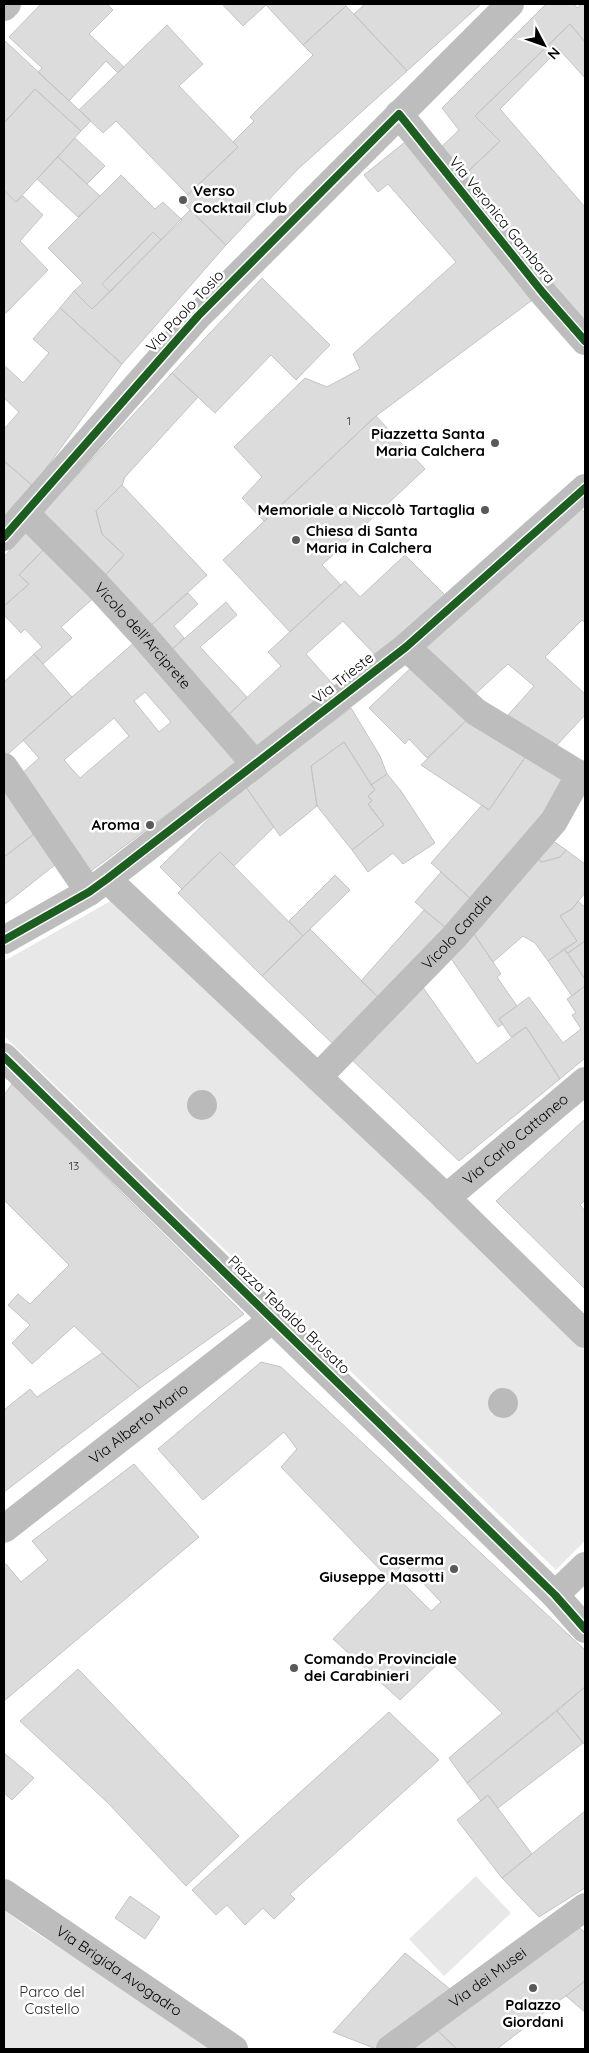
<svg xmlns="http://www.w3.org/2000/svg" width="589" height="2053" font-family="Quicksand,sans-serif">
  <rect width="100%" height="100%" fill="#fff"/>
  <!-- green -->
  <path fill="#e8e8e8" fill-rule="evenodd" d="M114 899 585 1350V1541L556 1570 4 1036V961ZM213 1094 217 1105 205 1120 194 1117ZM494 1390 517 1409 514 1413 500 1418 492 1414C487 1405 487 1397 494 1390Z
    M476 1876 511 1913 444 1976 409 1939Z
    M4 1910 30 1929 217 2049H4Z"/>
  <!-- water -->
  <path fill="#bababa" d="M187 1105a15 15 0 1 1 30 0a15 15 0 1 1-30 0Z
    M488 1403a15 15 0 1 1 30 0a15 15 0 1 1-30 0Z"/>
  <!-- building -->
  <path fill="#dcdcdc" stroke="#c4c4c4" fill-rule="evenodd" d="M41 4H107L113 10 89 34 124 67 118 73 106 61 69 101 38 72 42 68 9 37Z
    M222 4H344L346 6 303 45 266 5 243 26Z
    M365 4H481L407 71 354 14Z
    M546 4H574L577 8 581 4H585V42L570 24 475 116 500 141 460 179 437 151 459 130 442 108Z
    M346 6 407 71 298 169 226 245 181 201 238 147 233 142 254 121 250 117 313 55 303 45Z
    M570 24 585 42V78L559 49 500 109 585 207V327L460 179 500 141 475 116Z
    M167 25 203 64 179 86 238 147 188 195 116 121 103 133 79 110Z
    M4 40 91 121 81 131 35 89 4 123Z
    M35 89 81 131 16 202 4 190V123Z
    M75 138 105 166 87 184 58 157Z
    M405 142 535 298 376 416 264 521 242 498 262 477 234 447 305 378 327 387 360 369 353 354 456 262 388 184 378 192 364 175Z
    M58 157 100 196 78 217 37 179Z
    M121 175 155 209 163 202 182 220 161 240 153 232 102 284 110 292 92 309 74 291 83 283 48 248Z
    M4 190 16 202 23 196 43 215 20 241 48 270 4 315Z
    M190 210 226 245 122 364 60 308 74 291 92 309Z
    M153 232 161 240 110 292 102 284Z
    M262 278 330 345 296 380 271 355 215 413 172 373Z
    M60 308 122 364 33 486 4 461V429L19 412 4 398V365L23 383 49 353 33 339Z
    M172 373 198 397 125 477 122 485 96 511 102 534 124 555 100 581 40 515Z
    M376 416 425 469 322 565 341 585 290 632 223 560Z
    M4 461 33 486 4 519Z
    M122 485 207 575 147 629 100 581 124 555 102 534 96 511Z
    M576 503 585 513V623L582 620 545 657 585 694V715L557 745 508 715 534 686 508 664 472 697 419 645Z
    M28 529 47 546 19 575 29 584 4 606V557Z
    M47 546 97 595 61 627 72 638 43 664 34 654 42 647 25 629 21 633 4 615V606L29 584 19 575Z
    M405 555 446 596 378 658 343 621 306 654 338 690 259 753 226 717 281 666 268 652 345 581 360 597Z
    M188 593 198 604 174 626 184 638 168 653 147 629Z
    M226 602 237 615 200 647 247 697 226 717 168 653Z
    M137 640 240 760 87 874 18 777 39 758 23 740ZM145 692 171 722 159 732 134 701ZM114 718 129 736 80 778 64 760Z
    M34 654 72 697 7 755 4 751V682Z
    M416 663 469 718 427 758 409 739 405 744 369 708Z
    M351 708 380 756 387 774 371 785 344 742 311 766 317 806 280 836 246 787Z
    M469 718 526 756 489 810 421 765Z
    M344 742 375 790 368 796 372 801 368 804 384 825 352 850 317 806 311 766Z
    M528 753 569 779 547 814 471 899 431 863 482 805 489 810Z
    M387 774 401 791 435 843 403 864 393 853 368 872 352 850 384 825 368 804 372 801 368 796 375 790 371 785Z
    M4 781 38 831 4 857Z
    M246 787 274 827 234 866 220 852 182 889 160 867 228 800Z
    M38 831 60 861 4 905V857Z
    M552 840 566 850 560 857 542 862 537 859Z
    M566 850 585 864V893L572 909 560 916 577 941 548 961 535 943 523 936 493 962 474 934 537 859 542 862 560 857Z
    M220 852 303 936 262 976 178 893Z
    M441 872 471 899 446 928 415 902Z
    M335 875 350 890 303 936 289 921Z
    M578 901 585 907V941L568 953 564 949 577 941 560 916 572 909Z
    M424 910 446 928 380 999 361 981Z
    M310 929 380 999 334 1045 262 976Z
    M474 934 501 974 497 977 517 1006 499 1019 503 1024 498 1027 450 957Z
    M585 941V979L568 953Z
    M564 949 585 979V986L572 996 548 961Z
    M422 986 477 1064 526 1027 560 1079 459 1161 350 1058Z
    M585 986V1058L560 1079 526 1027 511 1037 499 1019 529 997 563 1043 581 1029 572 1015 576 1013 567 999Z
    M12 1084 244 1314 140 1388 74 1326 32 1364 12 1343 30 1325 8 1305 18 1294 30 1304 69 1265 4 1200V1095Z
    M585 1119V1200L580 1205 585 1211V1289L496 1201Z
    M102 1353 140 1388 4 1492V1410L30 1389 37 1397Z
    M261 1362 281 1367 585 1650V1687L467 1783 449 1758 502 1713 445 1657 400 1700 333 1639 390 1580 281 1467 297 1449 284 1432 203 1500 158 1449ZM402 1561 441 1602 431 1611 396 1576Z
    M134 1464 199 1537 4 1701V1565L6 1564 21 1582 48 1560 32 1541Z
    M78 1669 239 1836 186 1886 108 1803 20 1721Z
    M585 1687V1745L557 1711Z
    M557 1711 583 1743 498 1808 488 1795 481 1801 467 1783Z
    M389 1712 439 1760 290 1894 295 1899 274 1919 263 1908 245 1925 227 1905 216 1915 192 1890Z
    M4 1753 34 1778 12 1800 4 1793Z
    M488 1795 532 1854 502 1878 457 1820Z
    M585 1811V1888L539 1917 502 1878Z
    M130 1896 160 1917 145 1939 115 1918Z
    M576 1924 585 1933V1981L497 2049H457L436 2029Z
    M405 1953 450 1989 376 2049 333 2032Z
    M585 1981V2012L566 1996Z
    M436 2029 457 2049H410Z"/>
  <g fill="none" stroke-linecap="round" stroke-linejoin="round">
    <!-- minor -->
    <g stroke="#bdbdbd" stroke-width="28">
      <path d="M4 7 7 4"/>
      <path d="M399 114 543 293 585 341"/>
      <path id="s1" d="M25 513 96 584 142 634 255 764"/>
      <path d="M4 537 198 316 510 4"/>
      <path d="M406 647 476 712 585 778"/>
      <path d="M4 767 89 892"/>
      <path d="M107 879 437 1189 585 1334"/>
      <path d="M4 940 89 892 107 879 406 647 585 488"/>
      <path d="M4 1057 555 1595 585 1629"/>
      <path id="s2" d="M318 1077 454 937 554 821 580 774"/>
      <path id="s3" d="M446 1198 585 1081"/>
      <path id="s4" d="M4 1529 273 1319"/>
      <path d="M555 1595 585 1566"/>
      <path id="s5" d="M4 1893 234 2049"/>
      <path id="s6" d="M390 2049 585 1907"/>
    </g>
    <!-- cycleway casing -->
    <g stroke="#fff" stroke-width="11">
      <path id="cycleway" d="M4 537 198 316 399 114 543 293 585 341
        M4 940 89 892 107 879 406 647 585 488
        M4 1057 555 1595 585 1629"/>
    </g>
    <!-- cycleway -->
    <use href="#cycleway" stroke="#1b5e20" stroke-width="8"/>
  </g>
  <!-- markers -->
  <g fill="#595959" stroke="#fff" stroke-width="2">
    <circle cx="183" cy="200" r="5"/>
    <circle cx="495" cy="443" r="5"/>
    <circle cx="485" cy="510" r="5"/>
    <circle cx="296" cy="540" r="5"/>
    <circle cx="150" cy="825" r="5"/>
    <circle cx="454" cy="1569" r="5"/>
    <circle cx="294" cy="1668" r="5"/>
    <circle cx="533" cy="1988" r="5"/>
  </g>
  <g text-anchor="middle" stroke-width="5" stroke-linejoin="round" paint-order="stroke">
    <!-- number labels -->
    <g font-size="12" fill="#373737">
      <text x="349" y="425">1</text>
      <text x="74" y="1170">13</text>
    </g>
    <!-- poi labels -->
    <g font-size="15" font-weight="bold" fill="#000" stroke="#fff" text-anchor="end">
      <text x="193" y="196" text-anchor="start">Verso<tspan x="193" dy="17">Cocktail Club</tspan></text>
      <text x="485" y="439">Piazzetta Santa<tspan x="485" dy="17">Maria Calchera</tspan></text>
      <text x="475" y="515">Memoriale a Niccolò Tartaglia</text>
      <text x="306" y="536" text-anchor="start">Chiesa di Santa<tspan x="306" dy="17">Maria in Calchera</tspan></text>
      <text x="140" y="830">Aroma</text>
      <text x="444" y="1565">Caserma<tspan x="444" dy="17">Giuseppe Masotti</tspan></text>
      <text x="304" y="1664" text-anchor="start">Comando Provinciale<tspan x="304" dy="17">dei Carabinieri</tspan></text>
      <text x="533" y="2010" text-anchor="middle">Palazzo<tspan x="533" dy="17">Giordani</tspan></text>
    </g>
    <!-- street labels -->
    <g font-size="15" fill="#000" stroke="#fff">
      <text transform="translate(502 220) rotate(51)" y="5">Via Veronica Gambara</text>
      <text transform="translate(185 311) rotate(-47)" y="5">Via Paolo Tosio</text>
      <text dy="5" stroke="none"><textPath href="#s1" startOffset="170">Vicolo dell'Arciprete</textPath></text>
      <text transform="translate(343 678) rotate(-38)" y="5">Via Trieste</text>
      <text dy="5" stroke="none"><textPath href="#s2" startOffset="201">Vicolo Candia</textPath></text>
      <text dy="5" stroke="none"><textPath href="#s3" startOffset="91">Via Carlo Cattaneo</textPath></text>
      <text transform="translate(289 1315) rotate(44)" y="5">Piazza Tebaldo Brusato</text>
      <text dy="5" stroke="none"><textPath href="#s4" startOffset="171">Via Alberto Mario</textPath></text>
      <text dy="5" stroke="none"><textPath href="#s5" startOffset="139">Via Brigida Avogadro</textPath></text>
      <text dy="5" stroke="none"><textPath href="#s6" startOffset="121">Via dei Musei</textPath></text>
    </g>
    <!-- park labels -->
    <g font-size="15" fill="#2d2d2d" stroke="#fff">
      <text x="52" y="1997">Parco del<tspan x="52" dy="17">Castello</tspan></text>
    </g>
  </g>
  <!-- border -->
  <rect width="589" height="2053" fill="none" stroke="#000000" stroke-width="10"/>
  <!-- north arrow -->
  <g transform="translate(544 45) rotate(131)" stroke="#ffffff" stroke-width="4" paint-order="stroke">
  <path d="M0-4L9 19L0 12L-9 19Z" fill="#000000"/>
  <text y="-8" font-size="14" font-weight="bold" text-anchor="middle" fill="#000000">N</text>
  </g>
</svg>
